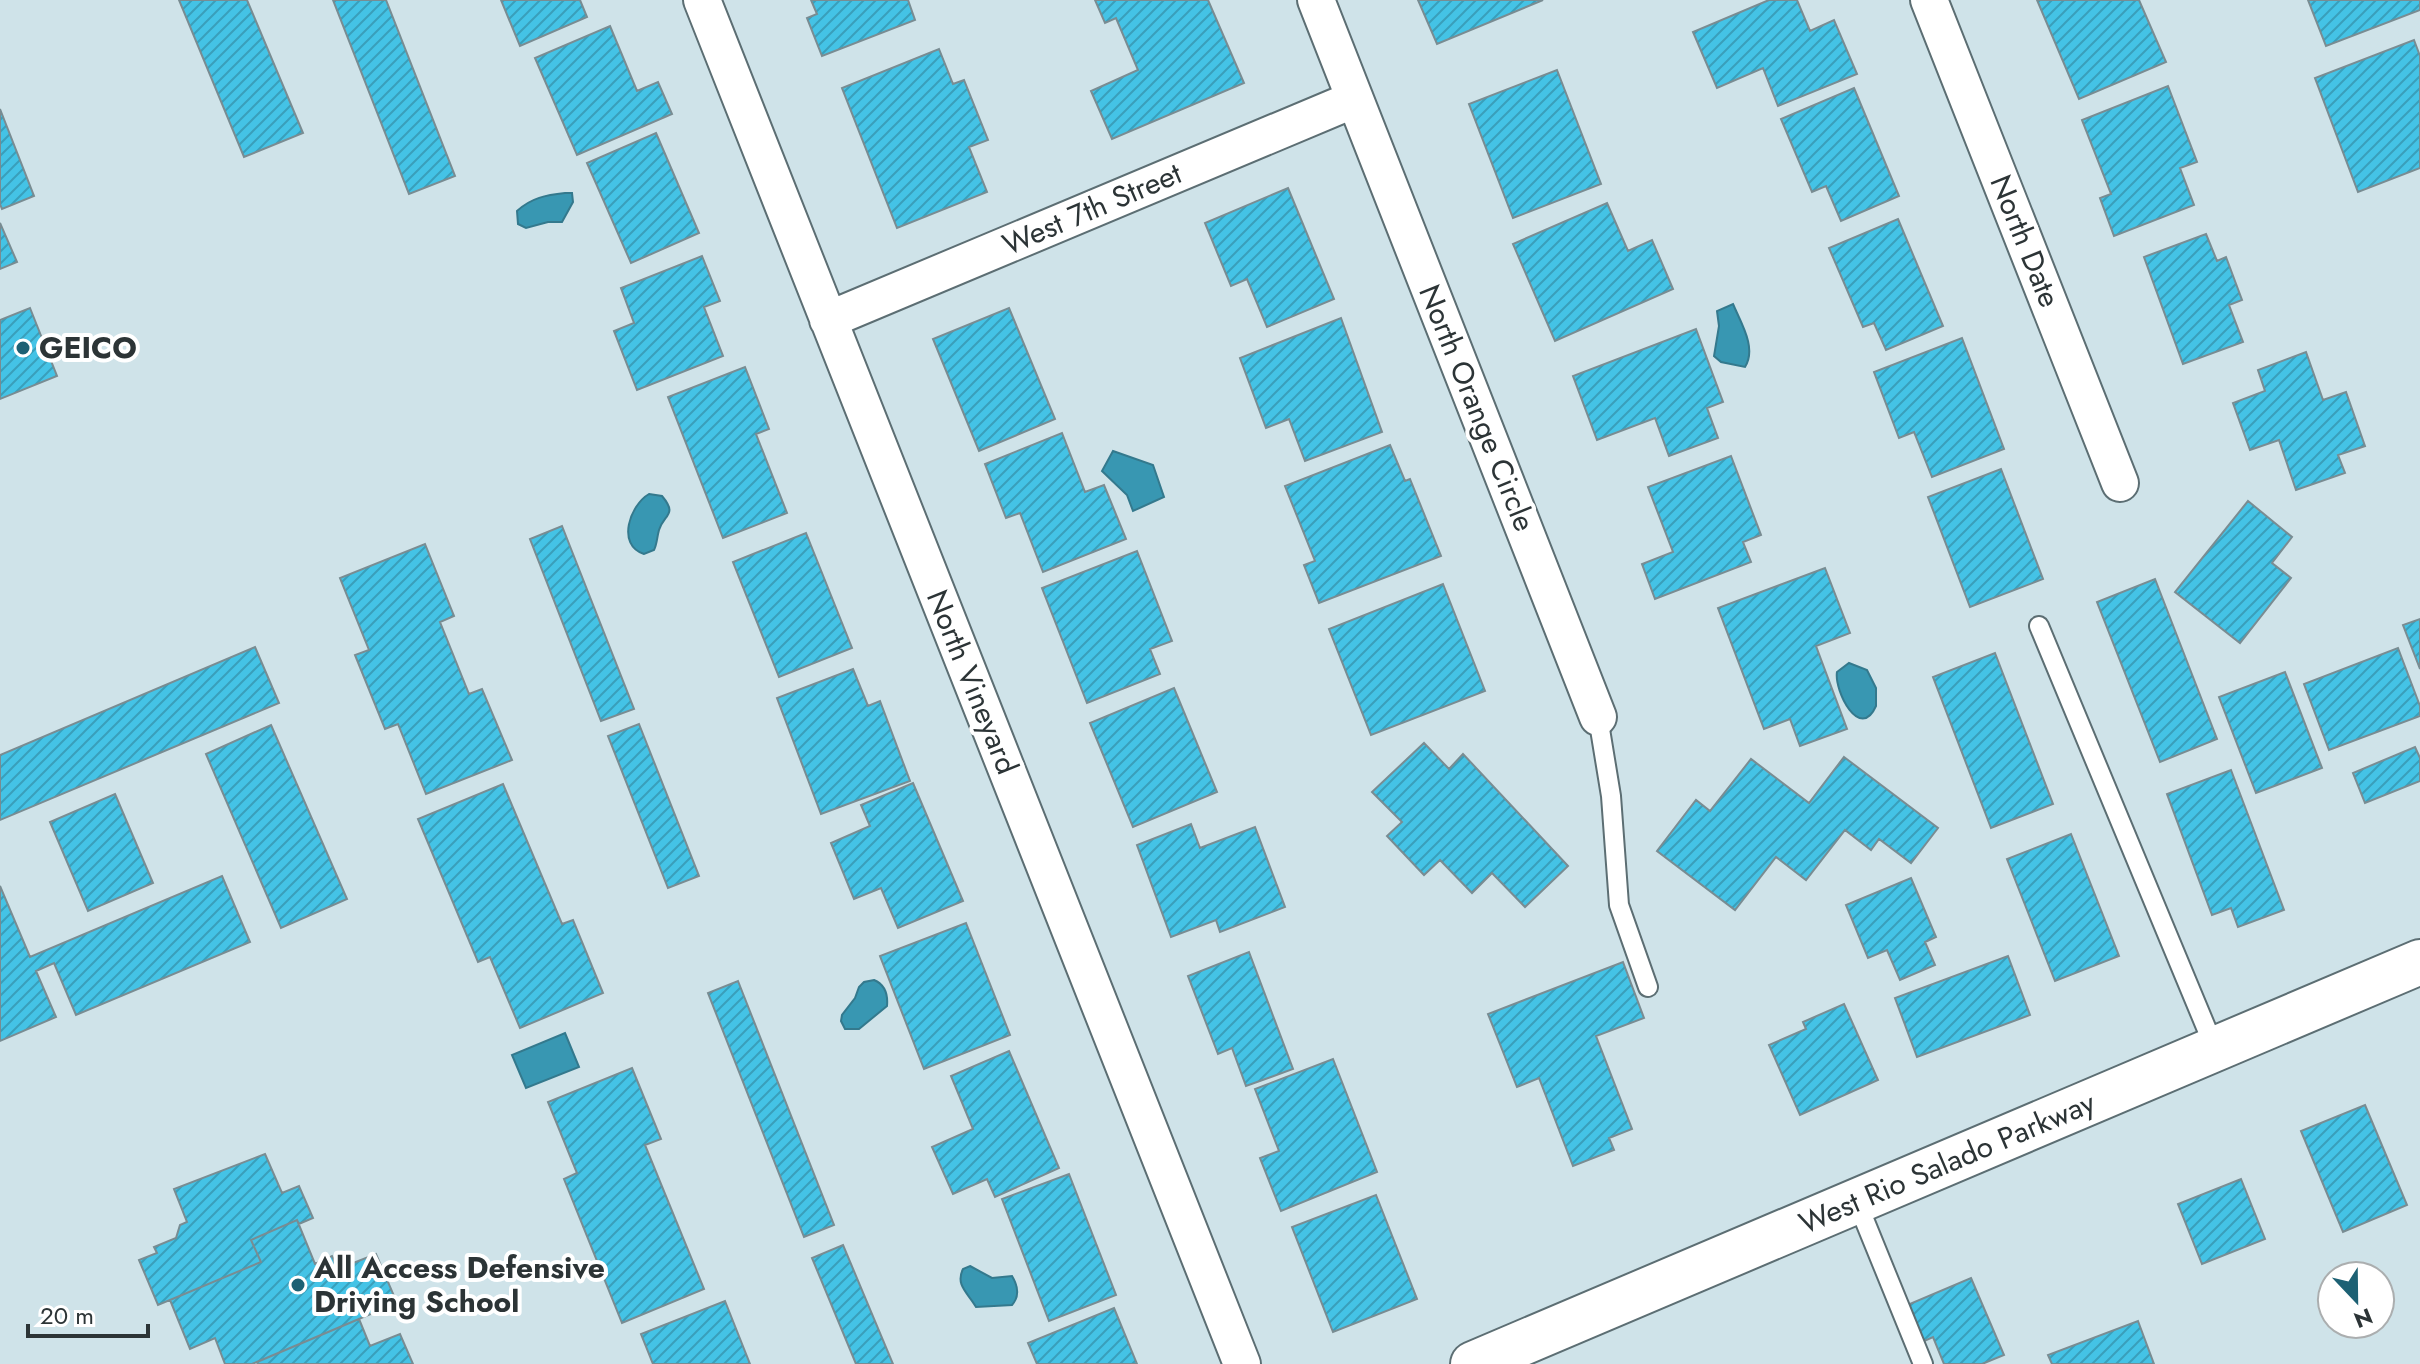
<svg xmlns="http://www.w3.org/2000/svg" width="2420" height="1364" font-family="Jost,sans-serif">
  <defs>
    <pattern id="building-hatch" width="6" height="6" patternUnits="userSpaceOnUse" patternTransform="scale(2)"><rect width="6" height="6" fill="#44c3e6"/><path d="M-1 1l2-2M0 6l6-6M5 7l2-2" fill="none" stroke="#399fbb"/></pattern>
  </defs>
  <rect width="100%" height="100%" fill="#cfe3e9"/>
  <!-- water -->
  <path fill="#3897b2" stroke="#34798d" stroke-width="2" d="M565 193H572L573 202 562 222H548L526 228 518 224 517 211C531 198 546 195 565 193Z
    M1733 304C1741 323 1757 348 1745 367L1721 362 1714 356 1719 326 1717 311Z
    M1113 451 1153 465 1164 497 1133 511 1127 495 1102 471Z
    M649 494 662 496C678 515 664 514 659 530 657 537 657 544 654 550L644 554C616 545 630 505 649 494Z
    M1849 663 1867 670 1876 688V706C1860 742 1834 691 1837 672Z
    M874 980C886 985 888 995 887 1006L859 1029H845L841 1021 842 1015 855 998 859 987 864 982Z
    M565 1033 579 1067 526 1088 512 1055Z
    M970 1266 992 1278 1012 1276C1018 1286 1020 1296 1012 1305L976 1307C968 1293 955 1285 963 1269Z"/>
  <!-- building -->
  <path fill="url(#building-hatch)" stroke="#798c92" stroke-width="2" d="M179 0H247L303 133 244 157Z
    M333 0H386L455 176 409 194Z
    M501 0H580L587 17 520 46Z
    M811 0H908L915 20 822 56 807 18 817 14Z
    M1095 0H1208L1244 83 1112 139 1091 91 1138 70 1116 18 1105 23Z
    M1418 0H1543L1437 44Z
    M1769 0H1797L1810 31 1834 20 1857 74 1778 106 1763 68 1717 88 1693 32Z
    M2037 0H2139L2166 62 2079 99Z
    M2308 0H2420V10L2326 46Z
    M610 26 637 91 658 82 672 114 577 155 535 58Z
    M2414 40 2420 56V168L2358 192 2315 78Z
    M939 49 953 84 964 80 988 140 969 147 987 192 897 228 842 88Z
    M1557 70 1601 184 1513 218 1469 104Z
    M2168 86 2197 162 2180 168 2194 205 2114 236 2100 198 2111 194 2082 120Z
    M1854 88 1899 196 1841 221 1826 186 1812 192 1781 119Z
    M0 109 34 196 2 209 0 204Z
    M656 133 699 233 631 263 587 163Z
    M1288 188 1334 299 1267 327 1247 279 1231 286 1205 223Z
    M1607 203 1628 251 1652 240 1673 289 1555 341 1513 244Z
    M1898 219 1943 326 1886 350 1874 323 1863 327 1829 248Z
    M0 223 17 262 0 269Z
    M2206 234 2217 261 2226 257 2242 300 2229 305 2243 342 2183 364 2144 257Z
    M702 256 720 301 704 307 723 356 637 390 614 331 634 323 621 288Z
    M30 308 57 376 0 399V320Z
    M1009 308 1055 419 979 451 933 339Z
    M1341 318 1382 432 1305 461 1289 419 1266 428 1240 358Z
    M1696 329 1723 402 1707 408 1718 438 1669 456 1655 418 1597 440 1573 376Z
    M1962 338 2004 449 1932 477 1914 432 1899 438 1874 372Z
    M2306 352 2323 400 2346 392 2365 446 2338 455 2345 473 2296 490 2279 440 2250 450 2233 403 2265 391 2258 370Z
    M745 367 769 429 756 434 787 513 723 538 668 397Z
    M1062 433 1085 492 1104 485 1126 539 1043 572 1020 513 1006 518 985 464Z
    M1390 445 1405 481 1410 479 1441 556 1319 603 1304 565 1315 561 1285 486Z
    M1731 456 1761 535 1743 542 1751 562 1655 599 1642 564 1673 552 1648 487Z
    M2001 469 2043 579 1970 607 1928 497Z
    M2248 501 2292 537 2272 563 2291 578 2240 643 2175 592Z
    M562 526 634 709 601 721 530 539Z
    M806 533 852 648 779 677 733 562Z
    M425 544 454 616 440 622 469 694 482 689 512 760 426 794 398 724 385 729 355 655 369 650 340 578Z
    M1137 551 1172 641 1150 649 1160 674 1087 703 1042 588Z
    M1825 568 1850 633 1816 646 1847 729 1800 746 1790 719 1764 729 1718 608Z
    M2155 579 2217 739 2160 762 2097 602Z
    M1443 584 1485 691 1371 735 1329 629Z
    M2420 619V669L2403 625Z
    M255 647 279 703 0 820V755Z
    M2398 648 2420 706V716L2329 750 2304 684Z
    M1995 653 2053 804 1991 828 1933 677Z
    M853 669 868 706 880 701 910 781 821 814 777 698Z
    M2285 672 2322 768 2256 793 2219 697Z
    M1174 688 1217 792 1133 827 1090 723Z
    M639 724 699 876 668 888 608 736Z
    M271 725 347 899 281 928 206 754Z
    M1424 743 1449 769 1463 754 1568 866 1525 907 1492 873 1472 893 1440 860 1424 875 1387 836 1402 822 1372 792Z
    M2415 747 2420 758V781L2365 803 2353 773Z
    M1844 757 1938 828 1911 863 1879 839 1871 850 1845 830 1806 880 1776 857 1735 910 1657 851 1696 800 1710 811 1751 759 1809 803Z
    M2231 770 2284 910 2238 927 2231 908 2212 915 2167 794Z
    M913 783 963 901 898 928 881 888 854 899 831 843 870 826 861 805Z
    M503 784 562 924 573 920 603 993 520 1028 490 957 478 962 418 819Z
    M115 794 153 883 88 911 50 822Z
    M1191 824 1200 848 1255 827 1285 907 1220 932 1216 920 1171 937 1137 845Z
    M2071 834 2119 956 2055 981 2007 859Z
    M222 876 250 942 76 1015 54 963 36 971 56 1017 0 1041V886L30 957Z
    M1911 878 1936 937 1925 942 1935 965 1900 980 1887 950 1868 958 1846 905Z
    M966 923 1010 1035 924 1069 880 956Z
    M1249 952 1293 1069 1246 1086 1232 1048 1218 1054 1188 976Z
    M2008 956 2030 1015 1917 1057 1895 998Z
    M1623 962 1644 1018 1596 1036 1632 1129 1609 1138 1614 1150 1573 1166 1539 1078 1517 1087 1488 1014Z
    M738 981 834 1225 804 1237 708 993Z
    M1844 1004 1878 1080 1800 1115 1769 1045 1806 1029 1803 1022Z
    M1009 1051 1059 1168 995 1197 987 1179 953 1194 932 1147 973 1129 951 1076Z
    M1333 1059 1377 1172 1281 1211 1260 1158 1279 1151 1255 1089Z
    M632 1068 661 1139 645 1145 704 1289 622 1323 564 1179 577 1173 548 1102Z
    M2365 1105 2407 1205 2343 1232 2301 1131Z
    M265 1154 282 1193 299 1186 313 1218 299 1224 297 1220 251 1240 261 1262 158 1305 139 1260 157 1253 154 1247 176 1238 180 1225 187 1222 174 1189Z
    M1069 1174 1116 1295 1049 1321 1002 1199Z
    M2241 1179 2265 1239 2202 1264 2178 1204Z
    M1376 1195 1417 1299 1333 1332 1292 1227Z
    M297 1220 315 1264 332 1256 338 1269 376 1254 397 1303 252 1364H225L215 1338 190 1349 170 1300 261 1262 251 1240Z
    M843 1245 893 1364H856L812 1258Z
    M1971 1278 2004 1355 1982 1364H1944L1933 1337 1920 1343 1905 1306Z
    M725 1301 750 1364H653L641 1334Z
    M1114 1308 1137 1364H1037L1028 1343Z
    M359 1319 370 1346 400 1334 413 1364H258L257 1362Z
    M2138 1321 2154 1364H2052L2048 1355Z"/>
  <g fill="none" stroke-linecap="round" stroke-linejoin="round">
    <!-- lane casing -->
    <g stroke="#5c6e73" stroke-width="22">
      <path id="lane" d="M2039 626 2215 1049
        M1598 717 1611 796 1619 905 1648 987
        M1857 1202 1923 1364"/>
    </g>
    <!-- street casing -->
    <g stroke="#5c6e73" stroke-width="40">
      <path id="street" d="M702 0 1242 1364
        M1316 0 1598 717
        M1929 0 2120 483
        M828 320 1355 99"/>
    </g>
    <!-- secondary casing -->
    <g stroke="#5c6e73" stroke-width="48">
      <path id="secondary" d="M1473 1364 2420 962"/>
    </g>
    <!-- lane -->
    <use href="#lane" stroke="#fff" stroke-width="18"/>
    <!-- street -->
    <use href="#street" stroke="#fff" stroke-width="36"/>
    <!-- secondary -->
    <use href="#secondary" stroke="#fff" stroke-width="44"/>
  </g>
  <!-- markers -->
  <g fill="#1d6174" stroke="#fff" stroke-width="3">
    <circle cx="23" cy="348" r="8"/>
    <circle cx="298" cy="1285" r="8"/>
  </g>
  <g text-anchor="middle" stroke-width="8" stroke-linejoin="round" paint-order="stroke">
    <!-- street labels -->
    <g font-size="30" fill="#2c3436" stroke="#fff">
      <text transform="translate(1092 209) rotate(-23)" y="10">West 7th Street</text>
      <text transform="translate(2025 241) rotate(68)" y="10">North Date</text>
      <text transform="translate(1477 408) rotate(68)" y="10">North Orange Circle</text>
      <text transform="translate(972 682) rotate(68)" y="10">North Vineyard</text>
      <text transform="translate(1947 1163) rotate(-23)" y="10">West Rio Salado Parkway</text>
    </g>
    <!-- poi labels -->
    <g font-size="30" font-weight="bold" fill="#2c3436" stroke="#fff" text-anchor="start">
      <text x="39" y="358">GEICO</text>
      <text x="314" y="1278">All Access Defensive<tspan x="314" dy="34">Driving School</tspan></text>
    </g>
  </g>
  <!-- north arrow -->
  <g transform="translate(2356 1300) rotate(158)"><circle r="38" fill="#ffffff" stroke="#abaeaf" stroke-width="2"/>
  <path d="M0-6L14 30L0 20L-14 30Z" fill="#1d6174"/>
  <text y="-12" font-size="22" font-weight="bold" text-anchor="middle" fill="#2c3436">N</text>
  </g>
  <!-- scale -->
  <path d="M28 1324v12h120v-12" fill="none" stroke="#2c3436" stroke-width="4"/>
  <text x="40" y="1324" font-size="24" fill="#2c3436" stroke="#ffffff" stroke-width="6" paint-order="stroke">20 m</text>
</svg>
